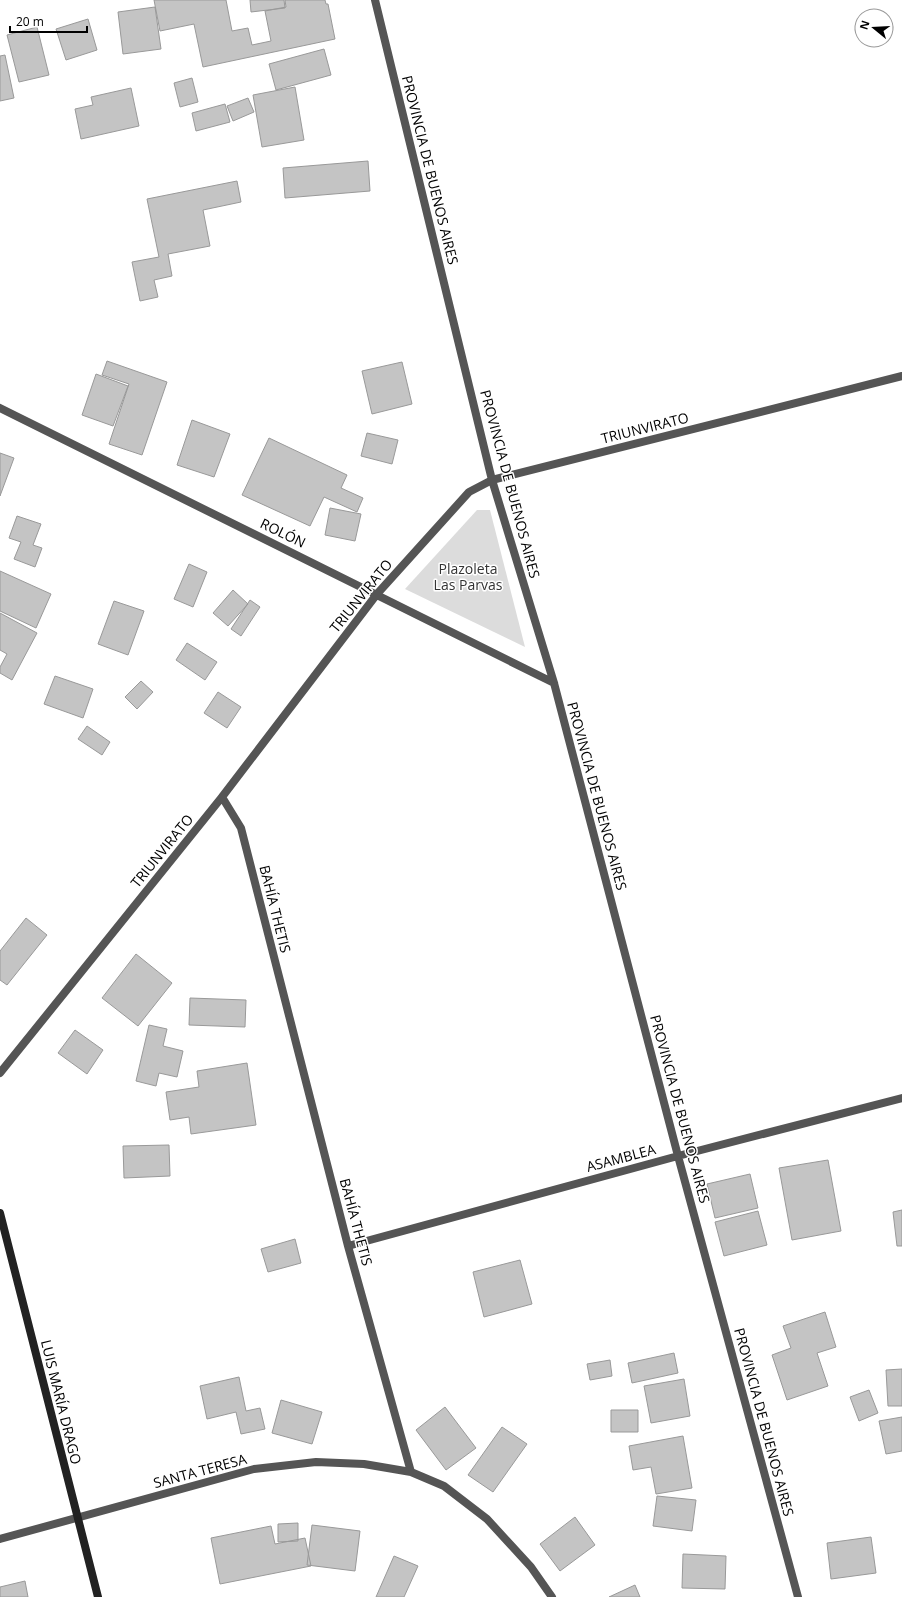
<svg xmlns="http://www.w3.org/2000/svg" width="902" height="1597" font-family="'Open Sans',sans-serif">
  <rect width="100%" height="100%" fill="#fff"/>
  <!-- green -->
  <path fill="#dcdcdc" d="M477 510H490L525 647 405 589Z"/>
  <!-- building -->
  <path fill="#c4c4c4" stroke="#999" d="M154 0H226L232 31 248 28 252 45 271 41 265 11 286 7 285 0H325L326 4H328L335 39 203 67 194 24 160 31Z
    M250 0H284L285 8 251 12Z
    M155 7 161 49 123 54 118 12Z
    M88 19 97 50 66 60 56 29Z
    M37 27 49 75 19 82 7 35Z
    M324 49 331 75 276 90 269 64Z
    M5 55 14 98 0 101V56Z
    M192 78 198 102 180 107 174 83Z
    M295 87 304 140 262 147 253 95Z
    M131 88 139 126 81 139 75 109 93 105 91 97Z
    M248 98 254 112 233 121 227 106Z
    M225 104 230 122 196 131 192 113Z
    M368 161 370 191 285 198 283 168Z
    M237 181 241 202 203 210 210 246 168 254 172 276 154 280 158 297 140 301 132 262 159 257 147 199Z
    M107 361 167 382 142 455 109 444 129 384 102 375Z
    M402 362 412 404 372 414 362 371Z
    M96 374 128 386 113 426 82 415Z
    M192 420 230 434 214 477 177 465Z
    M367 433 398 440 392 464 361 456Z
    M269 438 347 475 341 488 363 498 357 512 324 497 310 526 242 495Z
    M0 453 14 458 0 496Z
    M330 508 361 514 355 541 325 535Z
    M17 516 41 524 33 545 42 548 35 567 14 559 21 542 9 538Z
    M189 564 207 572 193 607 174 599Z
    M0 571 51 594 36 628 0 611Z
    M233 590 248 604 228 626 213 613Z
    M250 600 260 607 241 636 231 629Z
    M114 601 144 611 128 655 98 644Z
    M0 613 37 633 12 680 0 673V667L7 654 0 650Z
    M187 643 217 662 205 680 176 660Z
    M55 676 93 689 83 718 44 704Z
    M141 681 153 692 137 709 125 697Z
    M218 692 241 707 227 728 204 713Z
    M87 726 110 742 102 755 78 739Z
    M26 918 47 935 7 985 0 980V951Z
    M136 954 172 983 138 1026 102 998Z
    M190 998 246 1000 245 1027 189 1025Z
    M149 1025 167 1029 163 1046 183 1051 177 1077 159 1073 156 1086 136 1081Z
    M75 1030 103 1050 87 1074 58 1053Z
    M247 1063 256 1125 191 1134 189 1117 170 1120 166 1092 199 1087 197 1071Z
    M169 1145 170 1176 124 1178 123 1146Z
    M828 1160 841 1231 792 1240 779 1168Z
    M750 1174 758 1208 715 1218 707 1184Z
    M902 1210V1246H897L893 1212Z
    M758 1211 767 1245 724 1256 715 1222Z
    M295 1239 301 1263 268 1272 261 1249Z
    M520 1260 532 1304 484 1317 473 1272Z
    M825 1312 836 1347 817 1353 828 1386 787 1400 772 1355 791 1348 783 1326Z
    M674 1353 678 1373 632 1383 628 1363Z
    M610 1360 612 1376 590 1380 587 1364Z
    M902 1369V1406H888L886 1370Z
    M239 1377 246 1411 260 1408 265 1429 241 1434 236 1412 207 1419 200 1386Z
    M684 1379 690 1416 651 1423 644 1386Z
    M869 1390 878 1413 859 1421 850 1397Z
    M281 1400 322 1412 312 1444 272 1433Z
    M445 1407 476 1448 446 1470 416 1430Z
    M611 1410H638V1432H611Z
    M902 1417V1451L886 1454 879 1421Z
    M502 1427 527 1444 493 1492 468 1475Z
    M683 1436 692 1488 656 1494 651 1467 633 1470 629 1446Z
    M657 1496 696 1500 692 1531 653 1526Z
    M575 1517 595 1545 560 1571 540 1544Z
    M298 1523V1541L278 1542V1524Z
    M312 1525 360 1531 355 1571 307 1565Z
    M271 1526 275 1544 305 1538 311 1566 220 1584 211 1538Z
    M871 1537 876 1573 831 1579 827 1543Z
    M683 1554 726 1556 725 1589 682 1588Z
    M394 1556 418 1566 404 1597H376Z
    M25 1581 28 1597H0V1587Z
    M635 1585 640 1597H609Z"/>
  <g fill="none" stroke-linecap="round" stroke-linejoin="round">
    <!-- minor -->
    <path stroke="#555" stroke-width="8" d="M375 0 492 480 554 683 678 1156 798 1597
      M0 408 554 683
      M222 797 241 828 348 1246 411 1472
      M0 1073 222 797 377 594 469 492 492 480 902 376
      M348 1246 678 1156 902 1098
      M0 1539 254 1469 316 1462 364 1464 411 1472 444 1486 487 1519 531 1567 552 1597"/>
    <!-- secondary -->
    <path stroke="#222" stroke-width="8" d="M0 1213 98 1597"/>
  </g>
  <g text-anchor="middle" stroke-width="3" stroke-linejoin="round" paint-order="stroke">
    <!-- street labels -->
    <g font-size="14" fill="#000" stroke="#fff">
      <text transform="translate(430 170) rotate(76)" y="5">PROVINCIA DE BUENOS AIRES</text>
      <text transform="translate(645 428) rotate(-14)" y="5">TRIUNVIRATO</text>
      <text transform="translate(510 484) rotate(75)" y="5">PROVINCIA DE BUENOS AIRES</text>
      <text transform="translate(283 533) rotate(26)" y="5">ROLÓN</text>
      <text transform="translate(361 596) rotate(-51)" y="5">TRIUNVIRATO</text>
      <text transform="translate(597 796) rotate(75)" y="5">PROVINCIA DE BUENOS AIRES</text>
      <text transform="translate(162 851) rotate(-51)" y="5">TRIUNVIRATO</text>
      <text transform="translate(275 909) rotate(76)" y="5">BAHÍA THETIS</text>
      <text transform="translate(680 1109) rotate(75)" y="5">PROVINCIA DE BUENOS AIRES</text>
      <text transform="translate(621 1158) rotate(-15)" y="5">ASAMBLEA</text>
      <text transform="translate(356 1222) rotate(75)" y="5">BAHÍA THETIS</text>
      <text transform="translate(61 1402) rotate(76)" y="5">LUIS MARÍA DRAGO</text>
      <text transform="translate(764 1422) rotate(75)" y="5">PROVINCIA DE BUENOS AIRES</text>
      <text transform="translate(200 1471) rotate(-15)" y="5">SANTA TERESA</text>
    </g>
    <!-- park labels -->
    <g font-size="14" fill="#333" stroke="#fff">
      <text x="468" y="574">Plazoleta<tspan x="468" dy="16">Las Parvas</tspan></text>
    </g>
  </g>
  <!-- north arrow -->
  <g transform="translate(874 28) rotate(288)"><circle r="19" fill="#ffffff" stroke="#999999"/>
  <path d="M0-3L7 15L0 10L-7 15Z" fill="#000000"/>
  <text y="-6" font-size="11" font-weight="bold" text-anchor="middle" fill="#000000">N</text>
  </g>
  <!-- scale -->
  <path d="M10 26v6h77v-6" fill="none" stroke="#000000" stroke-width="2"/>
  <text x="16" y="26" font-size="12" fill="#000000" stroke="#ffffff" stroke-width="3" paint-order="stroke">20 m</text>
</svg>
